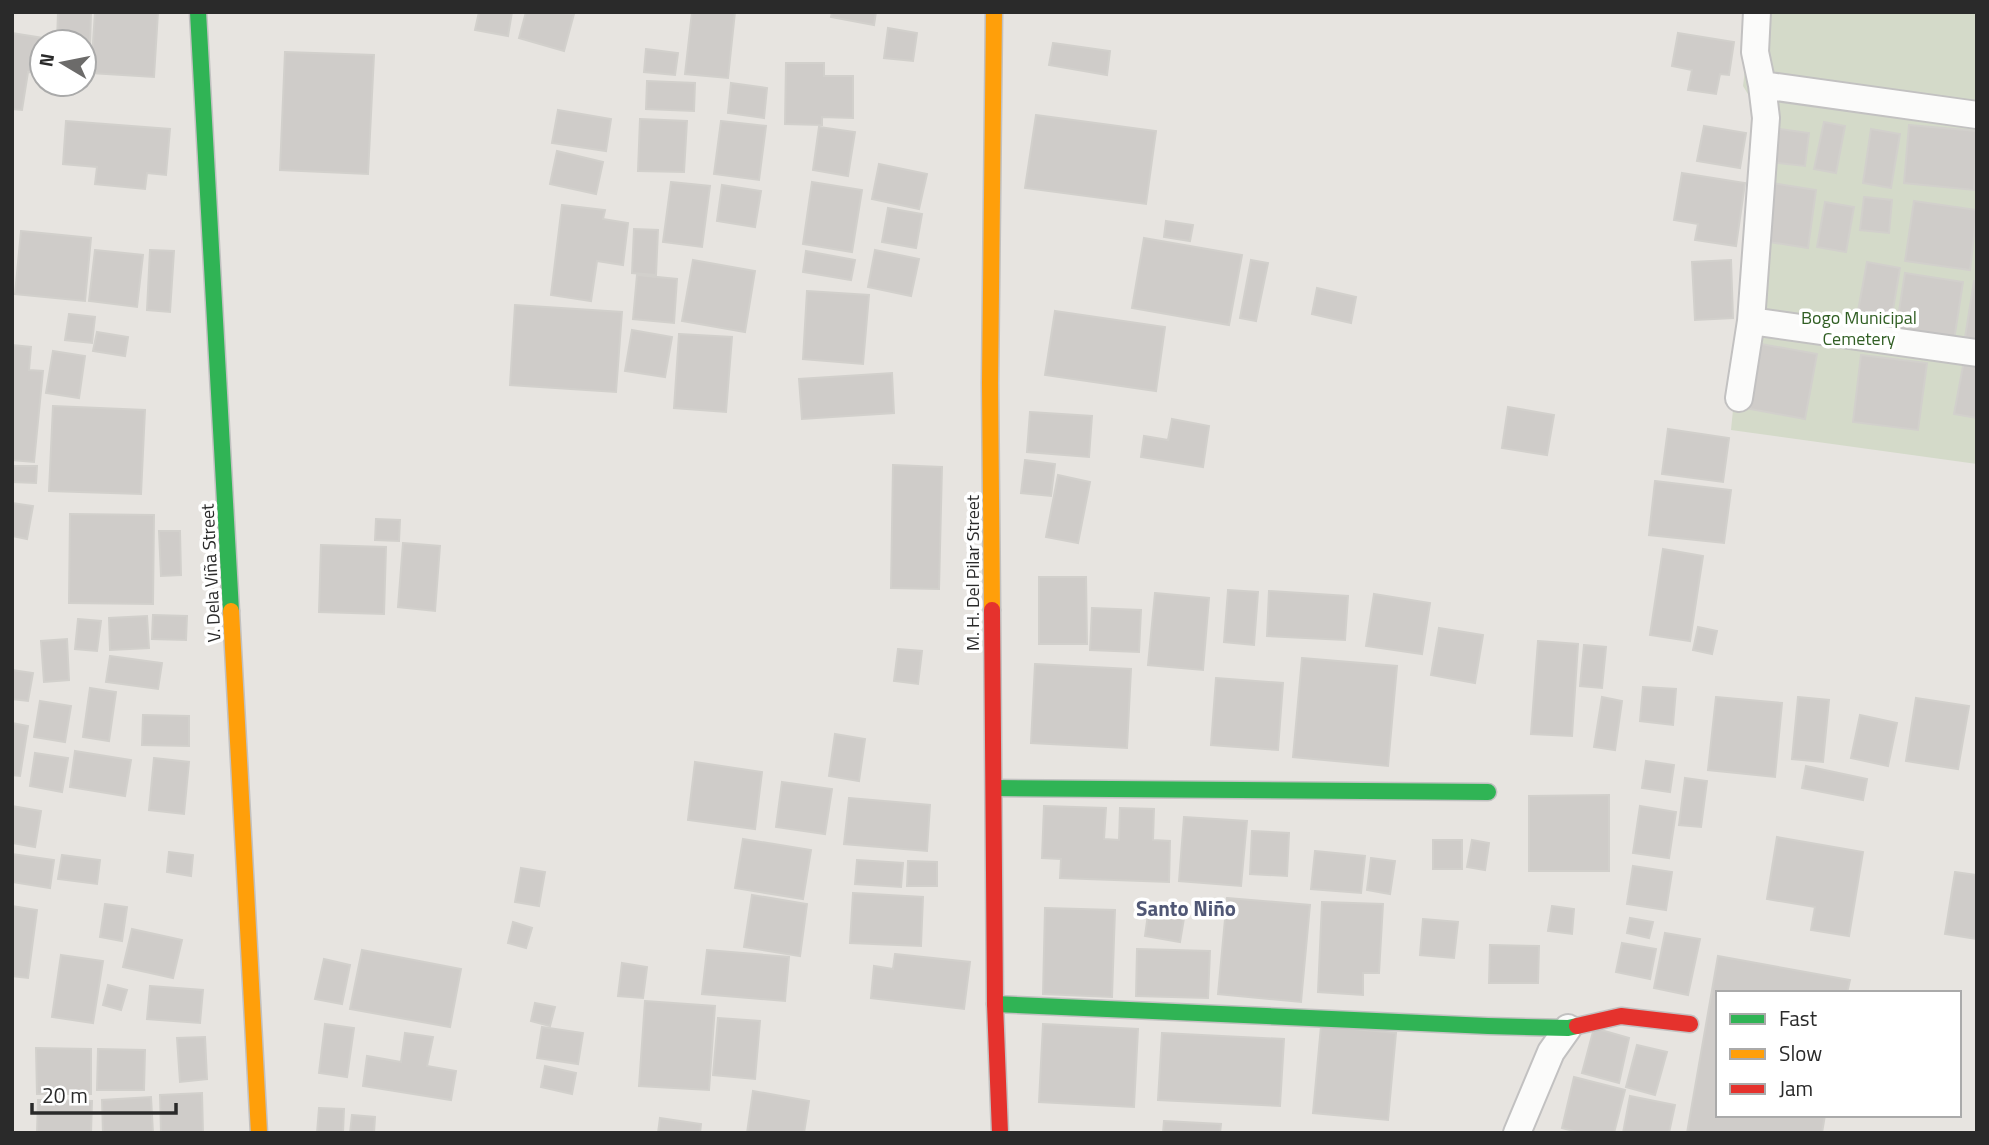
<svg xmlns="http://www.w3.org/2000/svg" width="1989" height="1145" font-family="'Titillium Web',sans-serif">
  <rect width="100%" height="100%" fill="#e7e4e0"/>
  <!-- cemetery -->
  <path fill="#d4dac9" d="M1752 12H1977V464L1731 430 1762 117 1743 86Z"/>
  <!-- building -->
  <path fill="#cfccc9" stroke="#d2d0cc" stroke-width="2" d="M58 12H91L90 46H84V42H57Z
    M95 12H158L154 77 91 73Z
    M479 12H512L508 36 475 30Z
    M526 12 574 14 564 51 519 38Z
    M692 12H735L728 78 685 74Z
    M832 12H876L874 25 831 17Z
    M888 28 917 33 913 61 884 58Z
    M12 33 56 40 55 42H42V74L28 72 22 110 12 109Z
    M1678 33 1734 42 1729 75 1720 74 1716 94 1688 90 1692 70 1672 66Z
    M1053 43 1110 51 1107 75 1049 65Z
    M646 49 678 53 675 75 644 72Z
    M285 52 374 55 368 174 280 170Z
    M786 63H824V76H853V118L822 117V125L785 124Z
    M647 81 695 83 694 111 646 109Z
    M731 83 767 88 764 118 728 113Z
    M558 110 611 119 606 151 552 143Z
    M1036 115 1156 131 1146 204 1025 188Z
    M640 119 687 121 684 172 638 171Z
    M66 121 170 129 166 175 147 173 145 189 95 184 97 167 63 164Z
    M721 121 766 126 759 180 714 174Z
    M1824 122 1845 126 1836 173 1814 169Z
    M1909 125 1977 131 1974 190 1904 183Z
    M1704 126 1746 133 1740 168 1697 161Z
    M819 127 855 132 848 176 813 170Z
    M1772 128 1809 133 1805 166 1768 162Z
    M1871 129 1900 134 1891 188 1863 183Z
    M557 151 603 162 596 194 550 184Z
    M879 164 927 174 919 209 872 199Z
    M1682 173 1745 183 1736 246 1695 240 1698 224 1674 220Z
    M671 182 710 186 702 247 663 242Z
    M812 182 862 190 852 252 803 244Z
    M1772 183 1816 190 1808 248 1763 241Z
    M722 185 761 191 755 227 717 221Z
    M1864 197 1892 200 1889 233 1860 230Z
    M1914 201 1977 210 1970 270 1905 261Z
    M1825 202 1854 207 1846 252 1817 247Z
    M562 205 605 210 603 219 628 223 623 265 597 261 591 301 551 295Z
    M888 208 922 214 916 248 882 242Z
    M1166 221 1193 225 1190 241 1164 237Z
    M634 229 658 230 656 275 632 273Z
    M21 231 91 238 85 301 15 294Z
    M1144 238 1242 255 1229 325 1132 308Z
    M95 250 143 255 137 307 89 301Z
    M150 250 174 251 170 312 147 310Z
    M875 250 919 259 911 296 868 287Z
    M806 251 855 260 851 280 803 272Z
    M693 260 755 271 745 332 682 321Z
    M1251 260 1268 263 1256 321 1240 318Z
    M1731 260 1733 318 1695 320 1692 262Z
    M1867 262 1900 268 1890 327 1856 322Z
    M1905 273 1963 282 1954 340 1896 330Z
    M637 275 677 279 674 323 633 319Z
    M1974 281H1977V346L1964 344Z
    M1317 288 1356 297 1351 323 1312 314Z
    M807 291 869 295 863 364 803 359Z
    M515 305 622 312 616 392 510 385Z
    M1055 311 1165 327 1156 391 1045 375Z
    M69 314 95 317 92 343 65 340Z
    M632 330 672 337 665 377 625 371Z
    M97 332 128 337 125 356 93 351Z
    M679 334 732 337 726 412 674 408Z
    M1761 344 1817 354 1805 419 1750 409Z
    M12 345 31 347 29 370 43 371 34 462 12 460Z
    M53 351 85 356 79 398 46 393Z
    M1861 355 1927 363 1918 430 1853 422Z
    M1964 361 1977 364V418L1954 414Z
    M892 373 894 413 802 419 799 379Z
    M53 406 145 410 141 494 49 491Z
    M1508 407 1554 415 1547 455 1502 448Z
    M1030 412 1092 416 1089 457 1027 452Z
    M1172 419 1209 426 1203 467 1141 457 1144 436 1168 440Z
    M1668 429 1729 438 1723 482 1662 474Z
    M1025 460 1055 464 1051 496 1021 493Z
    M893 465 942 467 939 589 891 588Z
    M12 466H37L36 483 12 482Z
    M1058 475 1090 482 1078 543 1046 537Z
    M1655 481 1731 490 1724 543 1649 535Z
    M12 503 33 506 27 539 12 536Z
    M70 514 154 515 153 604 69 603Z
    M376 519 400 520 399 541 375 540Z
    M159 531H180L181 575 161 576Z
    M403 543 440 546 435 611 398 607Z
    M321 545 386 547 384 614 319 612Z
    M1663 549 1703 556 1690 641 1650 635Z
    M1039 577H1086L1087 644H1039Z
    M1228 590 1258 592 1254 645 1224 642Z
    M1269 591 1348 596 1345 640 1267 636Z
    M1155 593 1209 598 1203 670 1148 665Z
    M1374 594 1430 603 1422 654 1366 646Z
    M1092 608 1141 610 1139 652 1090 650Z
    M153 615 187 616 186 640 152 639Z
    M147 616 149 648 110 650 109 618Z
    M78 619 101 621 97 651 75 649Z
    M1698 627 1717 631 1712 654 1693 650Z
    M1439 628 1483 635 1475 683 1431 675Z
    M67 639 69 680 44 682 41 641Z
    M1538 641 1578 644 1572 736 1531 734Z
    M1584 645 1606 647 1602 688 1580 686Z
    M898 649 922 651 918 684 894 681Z
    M110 656 162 663 158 689 106 682Z
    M1302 658 1397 666 1388 766 1293 757Z
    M1035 664 1131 669 1127 748 1031 743Z
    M12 670 33 673 28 701 12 699Z
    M1216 678 1283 683 1278 750 1211 745Z
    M1643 687 1676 689 1673 725 1640 721Z
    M90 688 116 692 109 741 83 737Z
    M1602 697 1622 701 1615 750 1594 747Z
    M1716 697 1782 703 1775 777 1708 770Z
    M1798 697 1829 700 1823 762 1792 759Z
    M1916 698 1969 706 1958 769 1906 761Z
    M40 701 71 706 65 742 34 737Z
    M143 715 189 716V746L142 745Z
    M1860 715 1897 723 1888 766 1851 758Z
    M12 723 28 726 20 776 12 775Z
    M835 734 865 739 859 781 829 776Z
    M75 751 131 760 125 796 70 787Z
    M35 753 68 758 62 792 30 786Z
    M154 758 189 762 184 814 149 810Z
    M1646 761 1674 765 1670 792 1642 788Z
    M695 762 762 772 755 829 688 820Z
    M1806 766 1867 779 1863 800 1802 788Z
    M1685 778 1707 781 1701 827 1679 825Z
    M782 782 832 789 825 834 776 827Z
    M1609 795V871H1529V796Z
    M849 798 930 805 927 851 844 844Z
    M12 806 41 811 35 847 12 843Z
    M1044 806 1106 808 1104 839 1119 840 1120 808 1154 809 1153 840 1170 841 1169 882 1060 878 1061 859 1042 858Z
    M1640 806 1676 812 1669 858 1633 853Z
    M1184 817 1247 821 1241 886 1179 881Z
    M1252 831 1289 833 1287 876 1250 874Z
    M1777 837 1863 852 1849 936 1811 930 1815 907 1767 899Z
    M743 839 811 850 803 899 735 888Z
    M1433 840H1462V869H1433Z
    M1472 840 1489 843 1485 870 1467 867Z
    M1315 851 1365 856 1361 893 1311 889Z
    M169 852 193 855 191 876 167 872Z
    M12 854 54 860 50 888 12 882Z
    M62 855 100 860 97 884 58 879Z
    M1371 858 1395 861 1390 894 1367 890Z
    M857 860 903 863 901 887 855 884Z
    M908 861 937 862V886H907Z
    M1633 866 1672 872 1666 910 1627 904Z
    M521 868 545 872 539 906 515 902Z
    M1955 872 1977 875V939L1945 934Z
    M853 893 923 897 921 946 850 943Z
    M752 895 807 904 800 956 744 947Z
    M1227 898 1310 905 1301 1002 1218 994Z
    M1322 902 1383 904 1379 973H1363V995L1318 992Z
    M105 904 127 907 122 941 100 937Z
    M12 906 37 910 28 978 12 976Z
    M1552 906 1574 909 1572 934 1548 931Z
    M1149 907 1185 912 1180 942 1145 936Z
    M1045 908 1115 910 1112 997 1043 994Z
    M1630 918 1653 922 1649 938 1627 933Z
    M1423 919 1458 922 1454 958 1420 955Z
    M513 922 532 928 526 948 508 943Z
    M132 929 182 940 173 978 123 967Z
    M1665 933 1700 939 1688 995 1654 988Z
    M1622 943 1656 949 1650 979 1616 972Z
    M1490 945 1539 946 1538 983H1489Z
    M1137 949 1210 951 1208 998 1136 996Z
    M362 950 461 969 450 1027 350 1009Z
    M707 950 789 957 785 1001 702 994Z
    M895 954 970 962 964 1009 871 998 874 966 893 969Z
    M61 955 103 961 93 1023 52 1017Z
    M1718 956 1850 980 1847 993H1718V1115H1825L1822 1133H1687Z
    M324 959 350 965 342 1004 315 999Z
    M622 963 647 967 643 998 618 996Z
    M108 985 127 990 121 1010 103 1005Z
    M150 986 203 990 200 1023 147 1019Z
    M645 1001 715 1006 709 1090 639 1086Z
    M535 1003 555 1007 550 1026 531 1021Z
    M718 1018 760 1021 755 1079 713 1075Z
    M325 1024 354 1028 347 1077 319 1073Z
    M1043 1024 1138 1029 1134 1107 1039 1102Z
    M1321 1026 1396 1033 1388 1120 1313 1113Z
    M542 1027 583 1033 578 1064 537 1058Z
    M1594 1028 1629 1038 1619 1083 1582 1073Z
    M405 1033 433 1037 427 1066 456 1071 451 1100 363 1086 367 1056 401 1062Z
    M1162 1033 1284 1039 1280 1106 1158 1100Z
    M205 1037 207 1079 180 1082 177 1038Z
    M1637 1045 1667 1052 1655 1095 1626 1087Z
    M36 1048 91 1049V1094H37Z
    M98 1049 145 1050 144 1090H97Z
    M545 1066 576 1073 572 1094 541 1087Z
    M1574 1077 1625 1090 1614 1133H1581L1562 1128Z
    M753 1091 809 1101 804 1133H747Z
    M202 1093 203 1133H161L160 1095Z
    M1630 1096 1675 1105 1669 1133H1623Z
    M151 1097 153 1133H103L102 1100Z
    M38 1100 92 1101 91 1133H37Z
    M319 1108 344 1109 343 1133H317Z
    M352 1115 375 1117 374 1133H350Z
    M660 1118 701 1124 700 1133H658Z
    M1164 1121 1221 1124 1220 1133H1163Z"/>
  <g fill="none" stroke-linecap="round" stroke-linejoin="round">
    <!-- lane casing -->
    <g stroke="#c2c1c1" stroke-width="30">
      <path id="lane" d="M1762 85 1977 115
        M1751 321 1977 353
        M1739 398 1751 321 1766 118 1762 85 1755 52 1757 12
        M1517 1133 1551 1052 1568 1028"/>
    </g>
    <!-- fast casing -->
    <g stroke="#c2c1c1" stroke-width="19">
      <path id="fast" d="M198 12 231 611
        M994 788 1488 792
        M995 1004 1488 1026 1568 1028 1577 1026"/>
    </g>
    <!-- slow casing -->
    <g stroke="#c2c1c1" stroke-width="19">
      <path id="slow" d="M992 610 990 383 994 12
        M231 611 259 1133"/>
    </g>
    <!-- jam casing -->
    <g stroke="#c2c1c1" stroke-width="19">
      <path id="jam" d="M992 610 995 1004 1000 1133
        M1577 1026 1621 1016 1690 1024"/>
    </g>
    <!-- lane -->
    <use href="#lane" stroke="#fbfbfa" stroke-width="26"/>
    <!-- fast -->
    <use href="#fast" stroke="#30b455" stroke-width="16"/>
    <!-- slow -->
    <use href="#slow" stroke="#ff9f0a" stroke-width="16"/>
    <!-- jam -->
    <use href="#jam" stroke="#e5322d" stroke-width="16"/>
  </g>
  <g text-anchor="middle" stroke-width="7" stroke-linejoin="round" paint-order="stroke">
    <!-- park labels -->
    <g font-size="18" fill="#305e23" stroke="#fff">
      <text x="1859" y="324">Bogo Municipal<tspan x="1859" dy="21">Cemetery</tspan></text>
    </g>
    <!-- street labels -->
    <g font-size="18" fill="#2a2a2a" stroke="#fff">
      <text transform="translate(211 573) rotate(-93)" y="6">V. Dela Viña Street</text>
      <text transform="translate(973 573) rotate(-90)" y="6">M. H. Del Pilar Street</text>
    </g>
    <!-- quarter labels -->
    <g font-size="21" font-weight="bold" fill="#505775" stroke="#fff">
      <text x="1186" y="916">Santo Niño</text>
    </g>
  </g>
  <!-- border -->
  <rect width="1989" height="1145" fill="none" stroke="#2a2a2a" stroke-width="28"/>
  <!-- legend -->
  <rect x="1716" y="991" width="245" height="126" fill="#ffffff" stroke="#aaaaaa" stroke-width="2"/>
  <rect x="1730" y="1014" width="35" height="10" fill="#30b455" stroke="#aaaaaa" stroke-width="2"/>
  <text x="1779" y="1026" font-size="21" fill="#2a2a2a">Fast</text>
  <rect x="1730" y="1049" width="35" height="10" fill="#ff9f0a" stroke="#aaaaaa" stroke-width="2"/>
  <text x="1779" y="1061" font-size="21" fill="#2a2a2a">Slow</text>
  <rect x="1730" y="1084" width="35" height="10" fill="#e5322d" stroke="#aaaaaa" stroke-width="2"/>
  <text x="1779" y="1096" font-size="21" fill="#2a2a2a">Jam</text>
  <!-- north arrow -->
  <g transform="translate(63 63) rotate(280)"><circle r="33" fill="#ffffff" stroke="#aaaaaa" stroke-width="2"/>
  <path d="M0-5L12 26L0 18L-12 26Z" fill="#6c6b6a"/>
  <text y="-10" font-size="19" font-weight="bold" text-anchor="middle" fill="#2a2a2a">N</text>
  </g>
  <!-- scale -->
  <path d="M32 1103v10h144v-10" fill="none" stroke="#2a2a2a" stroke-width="3.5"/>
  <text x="42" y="1103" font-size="21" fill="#2a2a2a" stroke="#ffffff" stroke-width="5" paint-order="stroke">20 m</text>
</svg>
